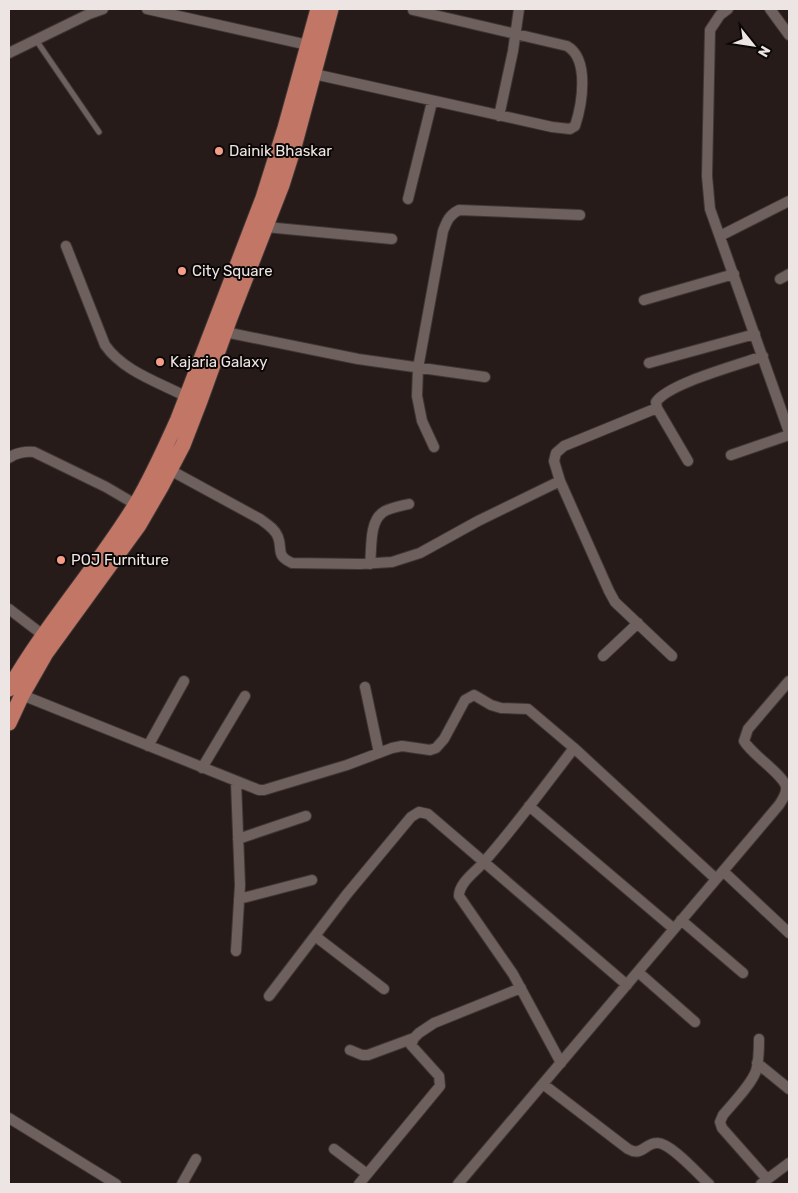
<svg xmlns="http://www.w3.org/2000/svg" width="798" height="1193" font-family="Rubik,sans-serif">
  <rect width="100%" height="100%" fill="#261b19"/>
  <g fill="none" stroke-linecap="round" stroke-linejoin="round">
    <!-- service casing -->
    <g stroke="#3f3735" stroke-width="7">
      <path id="service" d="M36 40 99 132"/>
    </g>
    <!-- minor casing -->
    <g stroke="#3f3735" stroke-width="12">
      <path id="minor" d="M147 9 308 45
        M728 9 720 15 710 30 707 176 710 209 789 432
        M770 9 789 35
        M9 53 89 14 103 9
        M314 74 552 127 570 129 575 126C582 105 590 59 567 46L413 10
        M499 116 513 51 519 9
        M408 199 432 102
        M266 227 392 239
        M720 236 789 201
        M66 246 105 345C123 371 158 382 187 397
        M780 279 789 274
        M644 300 734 274
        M225 332 358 359 485 377
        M649 363 755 334
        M657 408 564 446 556 453 554 461 560 481 609 591 615 602 672 656
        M434 447 422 421 417 396 418 368 443 231C447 221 449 215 459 210L580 215
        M731 455 789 435
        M9 458C15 453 26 451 34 452L106 487 135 504
        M688 461 657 408 656 402C669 383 739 365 763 356
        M170 470 260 519C267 524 275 529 278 537 283 550 275 555 292 563L360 564 392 562 420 553 478 521 560 481
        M370 564C372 549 369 523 382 513 388 508 401 506 409 504
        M9 609 43 635
        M603 656 638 623
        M365 687 379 753
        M22 695 259 790H264L347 765 392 748 402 746 430 750 436 748 444 739 465 700 474 695 491 705 501 708 528 709 574 748 716 879
        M148 746 184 681
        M202 768 245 696
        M236 782 240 885 236 951
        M529 806 674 929
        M238 839 306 816
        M723 871 789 933
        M239 899 312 880
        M681 920 743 973
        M315 936 384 989
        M638 972 695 1022
        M269 996 347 894 411 817 419 812 428 814 627 985
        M759 1039C759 1050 759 1061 756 1071 751 1085 733 1103 723 1115L720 1122 722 1128 767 1179
        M350 1050 362 1055H368L414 1038
        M561 1063 513 974 459 896C459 883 474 873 483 863 515 827 544 787 574 748
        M757 1063 789 1089
        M543 1084 628 1149C642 1157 645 1143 657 1143 670 1142 699 1175 709 1184
        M9 1118 116 1184
        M334 1149 367 1174
        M182 1184 196 1159
        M359 1184 440 1086 439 1076 411 1045 414 1038 419 1033 434 1023 521 988
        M458 1184 779 805C782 800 787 794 786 787 784 775 752 755 744 741L748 729 789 681
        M761 1184 789 1163"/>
    </g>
    <!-- trunk casing -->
    <g stroke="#3f3735" stroke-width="17">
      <path id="trunk" d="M9 689C46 624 97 568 136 504 152 477 165 448 178 419L263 198 285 128 318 9
        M9 723 22 695 46 653 139 525 161 487 183 445 200 401 230 318 282 185 294 147 331 9"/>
    </g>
    <!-- service -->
    <use href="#service" stroke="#6d605d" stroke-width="5"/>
    <!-- minor -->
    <use href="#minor" stroke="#6d605d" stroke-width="10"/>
    <!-- trunk -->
    <use href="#trunk" stroke="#c27666" stroke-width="15"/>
  </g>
  <!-- markers -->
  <g fill="#f49e8a" stroke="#0b0706" stroke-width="2">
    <circle cx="219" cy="151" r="5"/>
    <circle cx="182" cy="271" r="5"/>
    <circle cx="160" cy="362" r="5"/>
    <circle cx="61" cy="560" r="5"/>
  </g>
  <g text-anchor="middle" stroke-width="4" stroke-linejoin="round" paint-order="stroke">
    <!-- poi labels -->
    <g font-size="15" fill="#ede5e3" stroke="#0b0706" text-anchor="start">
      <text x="229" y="156">Dainik Bhaskar</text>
      <text x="192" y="276">City Square</text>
      <text x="170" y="367">Kajaria Galaxy</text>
      <text x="71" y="565">POJ Furniture</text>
    </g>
  </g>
  <!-- border -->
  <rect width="798" height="1193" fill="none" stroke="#ede5e3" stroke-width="20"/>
  <!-- north arrow -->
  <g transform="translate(753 45) rotate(120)" stroke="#0b0706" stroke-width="4" paint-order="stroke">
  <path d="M0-4L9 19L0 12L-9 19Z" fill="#ede5e3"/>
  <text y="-8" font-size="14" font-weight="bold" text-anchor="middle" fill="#ede5e3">N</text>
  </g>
</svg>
